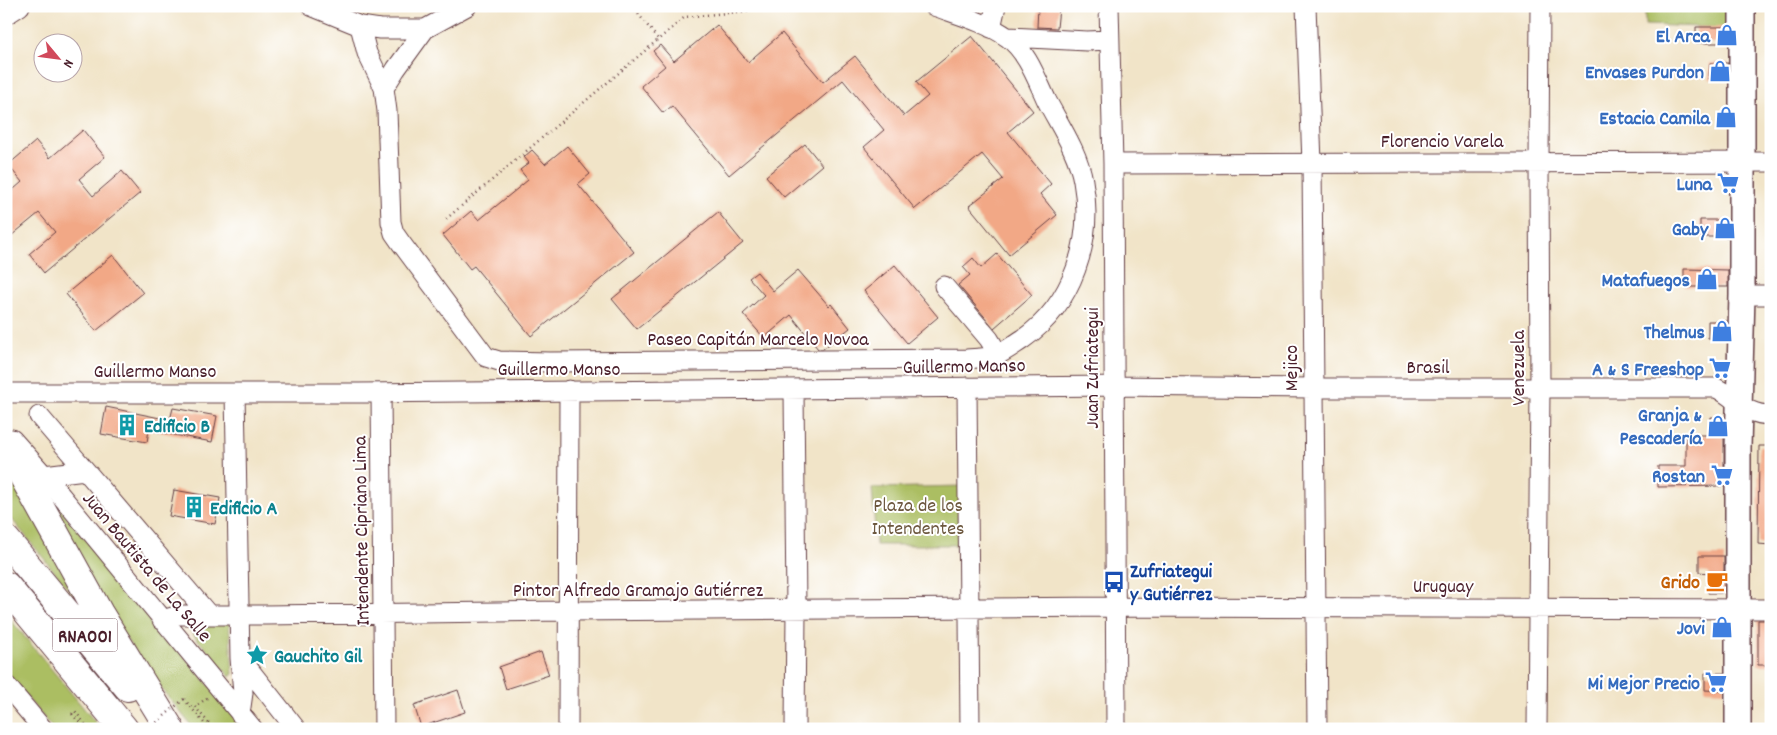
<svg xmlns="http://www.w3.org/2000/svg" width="1777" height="735" font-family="Dekko,sans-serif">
  <rect width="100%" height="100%" fill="#fff"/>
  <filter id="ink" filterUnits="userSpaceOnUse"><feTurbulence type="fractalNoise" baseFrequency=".02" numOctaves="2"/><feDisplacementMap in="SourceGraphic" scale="10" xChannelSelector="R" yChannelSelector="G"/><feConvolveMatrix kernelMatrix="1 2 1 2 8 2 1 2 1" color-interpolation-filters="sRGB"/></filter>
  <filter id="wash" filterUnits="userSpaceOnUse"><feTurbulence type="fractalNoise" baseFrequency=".0096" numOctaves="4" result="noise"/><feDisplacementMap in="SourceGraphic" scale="20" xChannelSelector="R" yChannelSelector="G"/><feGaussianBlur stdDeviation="1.12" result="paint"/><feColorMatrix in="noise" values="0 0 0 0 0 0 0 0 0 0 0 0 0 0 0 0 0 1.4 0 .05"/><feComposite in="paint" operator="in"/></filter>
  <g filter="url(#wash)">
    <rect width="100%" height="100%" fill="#f1e4c8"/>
    <!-- green -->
    <path fill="#abbe62" stroke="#7a6e46" d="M1662 6H1731V28L1645 25V9H1661Z
      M6 459 83 607 6 512Z
      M30 473 246 729H194L161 688 109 615Z
      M963 486 964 545H876L872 488Z
      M6 614 101 729H53L6 672Z
      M186 622 229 623 233 674 230 677 186 626Z"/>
    <g id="blocks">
      <!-- building -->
      <path fill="#f2a886" d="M1038 7 1059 8 1057 28 1037 27Z
        M717 25 748 62 782 33 823 82 855 56 904 116 928 96 916 82 972 36 1033 111 1008 132 1051 184 1040 194 1057 215 1009 255 969 206 1003 179 982 154 915 209 864 147 884 130 843 80 729 175 672 106 663 113 641 86 665 66 653 51 660 45 674 61Z
        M1696 27H1728V43H1696Z
        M1710 63H1728V79H1709Z
        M83 130 105 157 79 179 93 196 122 171 140 193 44 273 29 254 55 232 39 213 11 236 6 230V196L22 182 8 165 36 141 50 158Z
        M805 144 822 165 784 197 766 176Z
        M567 146 590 174 578 184 634 252 531 336 474 266 470 269 443 235 471 211 479 220 528 180 520 170 529 163 524 157 532 150 545 164Z
        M718 212 743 243 637 329 612 299Z
        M1700 220H1728V237H1700Z
        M997 254 1032 295 994 328 958 285 970 275 963 267 973 258 981 268Z
        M113 255 143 293 96 331 66 294Z
        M895 265 938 317 907 343 864 291Z
        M1684 269 1728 270V287H1684Z
        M798 270 829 306 831 304 850 328 823 349H818L791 315 764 338 743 314 764 295 749 278 757 272 773 291Z
        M1708 321H1727L1726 338H1708Z
        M106 407 170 420 173 408 217 416 212 442 149 430 147 442 101 434Z
        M1711 417 1724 418V486L1658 487V466H1686V435H1710Z
        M1759 446H1771V545L1758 544Z
        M174 490 220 498 215 524 169 516Z
        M1699 556H1724V591L1721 593H1708L1709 573 1699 572Z
        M1758 620H1771V665H1758Z
        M541 652 549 675 506 689 499 667Z
        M1705 673H1724V691L1705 690Z
        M458 690 465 712 421 727 414 705Z"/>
    </g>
  </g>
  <g filter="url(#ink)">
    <use href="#blocks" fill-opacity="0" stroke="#633d43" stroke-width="1"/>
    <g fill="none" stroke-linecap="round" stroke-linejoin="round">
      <!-- minor casing -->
      <g stroke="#633d43" stroke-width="21">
        <path id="minor" d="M311 6 360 26 367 53 384 88
          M467 6 425 29 396 69 384 88 387 111 391 222 394 233 401 243 486 357 499 361 550 362 967 359C977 358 987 358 997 355 1006 351 1015 344 1023 339 1073 304 1094 240 1083 181 1078 152 1060 126 1047 101 1037 80 1027 51 1007 37 988 23 956 14 934 6
          M1109 6 1113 164 1116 729
          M1306 6 1312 163 1317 729
          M6 15 20 6
          M360 26 380 29H425
          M991 28 996 6
          M1008 37 1087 41 1109 40
          M1113 164 1771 162
          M944 286 989 339 998 354
          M1742 295H1771
          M967 387 970 729
          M794 390 796 610 795 729
          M6 393H359L1113 386 1313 388H1716C1737 398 1744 415 1771 415
          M235 393 240 658 243 693 240 714
          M381 393 384 729
          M39 416 208 614
          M12 439 44 475 253 729
          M44 475 85 470
          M162 620 179 615H265L568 611 1114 607 1771 609
          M240 658 296 729
          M6 685 43 729
          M568 729 569 390
          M1537 729 1540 388 1539 163 1540 6"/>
      </g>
      <!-- major casing -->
      <g stroke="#633d43" stroke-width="28">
        <path id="major" d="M1738 729V448L1742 295V6"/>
      </g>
      <!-- highway casing -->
      <g stroke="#633d43" stroke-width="30">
        <path id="highway" d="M6 445 99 613 170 729
          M6 540 128 687
          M6 586 124 729"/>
      </g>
      <!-- path -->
      <path stroke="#633d43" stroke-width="2.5" stroke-dasharray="1 4" stroke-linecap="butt" d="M632 6 658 39
        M446 219 685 17 748 11
        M207 698 195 707 214 729
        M184 699 209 729
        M72 714 75 711 89 729
        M72 714 85 729"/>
      <!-- minor -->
      <use href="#minor" stroke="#fff" stroke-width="19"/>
      <!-- major -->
      <use href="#major" stroke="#fff" stroke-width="25"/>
      <!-- highway -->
      <use href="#highway" stroke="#fff" stroke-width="28"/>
      <!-- path-bridge -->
      <path stroke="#633d43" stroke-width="2.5" stroke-dasharray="1 4" stroke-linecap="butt" d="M149 729 184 699"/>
    </g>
  </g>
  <!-- icons -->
  <defs>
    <g id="shop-bare" transform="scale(1.725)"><path d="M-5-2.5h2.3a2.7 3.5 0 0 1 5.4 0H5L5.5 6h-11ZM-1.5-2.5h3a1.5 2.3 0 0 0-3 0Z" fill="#3f7fe0" stroke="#fff" stroke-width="2.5" paint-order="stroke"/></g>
    <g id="supermarket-bare" transform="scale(1.725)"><path d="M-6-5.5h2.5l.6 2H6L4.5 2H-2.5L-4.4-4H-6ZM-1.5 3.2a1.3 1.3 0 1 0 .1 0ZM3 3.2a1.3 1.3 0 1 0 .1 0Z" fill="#3f7fe0" stroke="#fff" stroke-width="2.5" paint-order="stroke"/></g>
    <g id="building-bare" transform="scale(1.725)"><path d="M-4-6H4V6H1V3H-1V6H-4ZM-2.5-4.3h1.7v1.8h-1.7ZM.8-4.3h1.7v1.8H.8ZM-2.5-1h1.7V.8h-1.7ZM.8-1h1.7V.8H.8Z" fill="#0f9aa8" stroke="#fff" stroke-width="2.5" paint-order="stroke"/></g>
    <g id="cafe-bare" transform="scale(1.725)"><path d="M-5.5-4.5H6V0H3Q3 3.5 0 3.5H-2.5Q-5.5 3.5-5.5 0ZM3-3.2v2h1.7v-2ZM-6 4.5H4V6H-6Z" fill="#e8710a" stroke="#fff" stroke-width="2.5" paint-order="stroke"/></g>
    <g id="bus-bare" transform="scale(1.725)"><path d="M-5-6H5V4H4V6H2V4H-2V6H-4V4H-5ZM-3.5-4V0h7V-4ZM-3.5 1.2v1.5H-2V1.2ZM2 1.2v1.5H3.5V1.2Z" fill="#1a4fb4" stroke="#fff" stroke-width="2.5" paint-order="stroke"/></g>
    <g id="sight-bare" transform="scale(1.725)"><path d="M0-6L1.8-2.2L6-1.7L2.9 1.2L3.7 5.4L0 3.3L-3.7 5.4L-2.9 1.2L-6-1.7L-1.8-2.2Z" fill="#0f9aa8" stroke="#fff" stroke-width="2.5" paint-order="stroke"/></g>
  </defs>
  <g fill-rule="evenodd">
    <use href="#shop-bare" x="1727" y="35"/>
    <use href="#shop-bare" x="1720" y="71"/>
    <use href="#shop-bare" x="1726" y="117"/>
    <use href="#supermarket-bare" x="1728" y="183"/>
    <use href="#shop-bare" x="1725" y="228"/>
    <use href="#shop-bare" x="1707" y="279"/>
    <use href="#shop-bare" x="1722" y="331"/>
    <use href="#supermarket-bare" x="1720" y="368"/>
    <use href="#building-bare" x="127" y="425"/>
    <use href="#shop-bare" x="1718" y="426"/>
    <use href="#supermarket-bare" x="1722" y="475"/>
    <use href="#building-bare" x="194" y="507"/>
    <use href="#cafe-bare" x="1717" y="581"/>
    <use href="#bus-bare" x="1114" y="582"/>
    <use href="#shop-bare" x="1722" y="627"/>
    <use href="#sight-bare" x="257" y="655"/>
    <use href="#supermarket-bare" x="1716" y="682"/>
  </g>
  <g text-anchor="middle" stroke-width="4" stroke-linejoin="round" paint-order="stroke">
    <!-- shield labels -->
    <rect fill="#fff" stroke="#80626b" stroke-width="1" x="52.5" y="618.5" width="65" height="33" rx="4"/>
    <g font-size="19" font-weight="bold" fill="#4a1f2b">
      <text x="85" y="642">RNA001</text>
    </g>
    <!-- shop labels -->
    <g font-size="20" font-weight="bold" fill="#366cbe" stroke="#fff" text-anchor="end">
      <text x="1710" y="42">El Arca</text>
      <text x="1704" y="78">Envases Purdon</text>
      <text x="1710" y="124">Estacia Camila</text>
      <text x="1712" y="190">Luna</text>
      <text x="1708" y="235">Gaby</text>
      <text x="1690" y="286">Matafuegos</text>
      <text x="1705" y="338">Thelmus</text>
      <text x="1704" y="375">A &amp; S Freeshop</text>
      <text x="1702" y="421">Granja &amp;<tspan x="1702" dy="23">Pescadería</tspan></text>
      <text x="1705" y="482">Rostan</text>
      <text x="1705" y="634">Jovi</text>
      <text x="1700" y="689">Mi Mejor Precio</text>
    </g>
    <!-- street labels -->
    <g font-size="20" fill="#4a1f2b" stroke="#fff">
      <text x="1442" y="147">Florencio Varela</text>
      <text x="758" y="345">Paseo Capitán Marcelo Novoa</text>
      <text transform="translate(964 365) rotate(-1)" y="7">Guillermo Manso</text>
      <text x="1428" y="373">Brasil</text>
      <text x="559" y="375">Guillermo Manso</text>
      <text transform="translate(1091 368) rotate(-90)" y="7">Juan Zufriategui</text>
      <text transform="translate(1290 368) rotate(-90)" y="7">Mejico</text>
      <text transform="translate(1517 368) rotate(-90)" y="7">Venezuela</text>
      <text x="155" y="377">Guillermo Manso</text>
      <text transform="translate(360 531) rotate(-91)" y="7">Intendente Cipriano Lima</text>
      <text transform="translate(148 566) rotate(50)" y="7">Juan Bautista de La Salle</text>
      <text x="1443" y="592">Uruguay</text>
      <text x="638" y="596">Pintor Alfredo Gramajo Gutiérrez</text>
    </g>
    <!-- culture labels -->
    <g font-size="20" font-weight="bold" fill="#0d838f" stroke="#fff" text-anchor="start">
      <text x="144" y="432">Edificio B</text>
      <text x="210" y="514">Edificio A</text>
      <text x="274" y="662">Gauchito Gil</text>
    </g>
    <!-- park labels -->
    <g font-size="20" fill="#6c573e" stroke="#fff">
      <text x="918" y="511">Plaza de los<tspan x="918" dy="23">Intendentes</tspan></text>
    </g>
    <!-- transit labels -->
    <g font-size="20" font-weight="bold" fill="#164399" stroke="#fff" text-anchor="start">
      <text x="1130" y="577">Zufriategui<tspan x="1130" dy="23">y Gutiérrez</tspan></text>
    </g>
    <!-- food labels -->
    <g font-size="20" font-weight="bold" fill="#c56008" stroke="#fff" text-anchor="end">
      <text x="1700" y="588">Grido</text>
    </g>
  </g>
  <!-- margin -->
  <rect width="1777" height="735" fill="none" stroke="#fff" stroke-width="25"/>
  <!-- north arrow -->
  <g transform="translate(58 58) rotate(119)"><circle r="24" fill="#ffffff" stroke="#b7a5aa"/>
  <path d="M0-4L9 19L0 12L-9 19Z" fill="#d1495b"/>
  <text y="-8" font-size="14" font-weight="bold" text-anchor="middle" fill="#4a1f2b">N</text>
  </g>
</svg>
